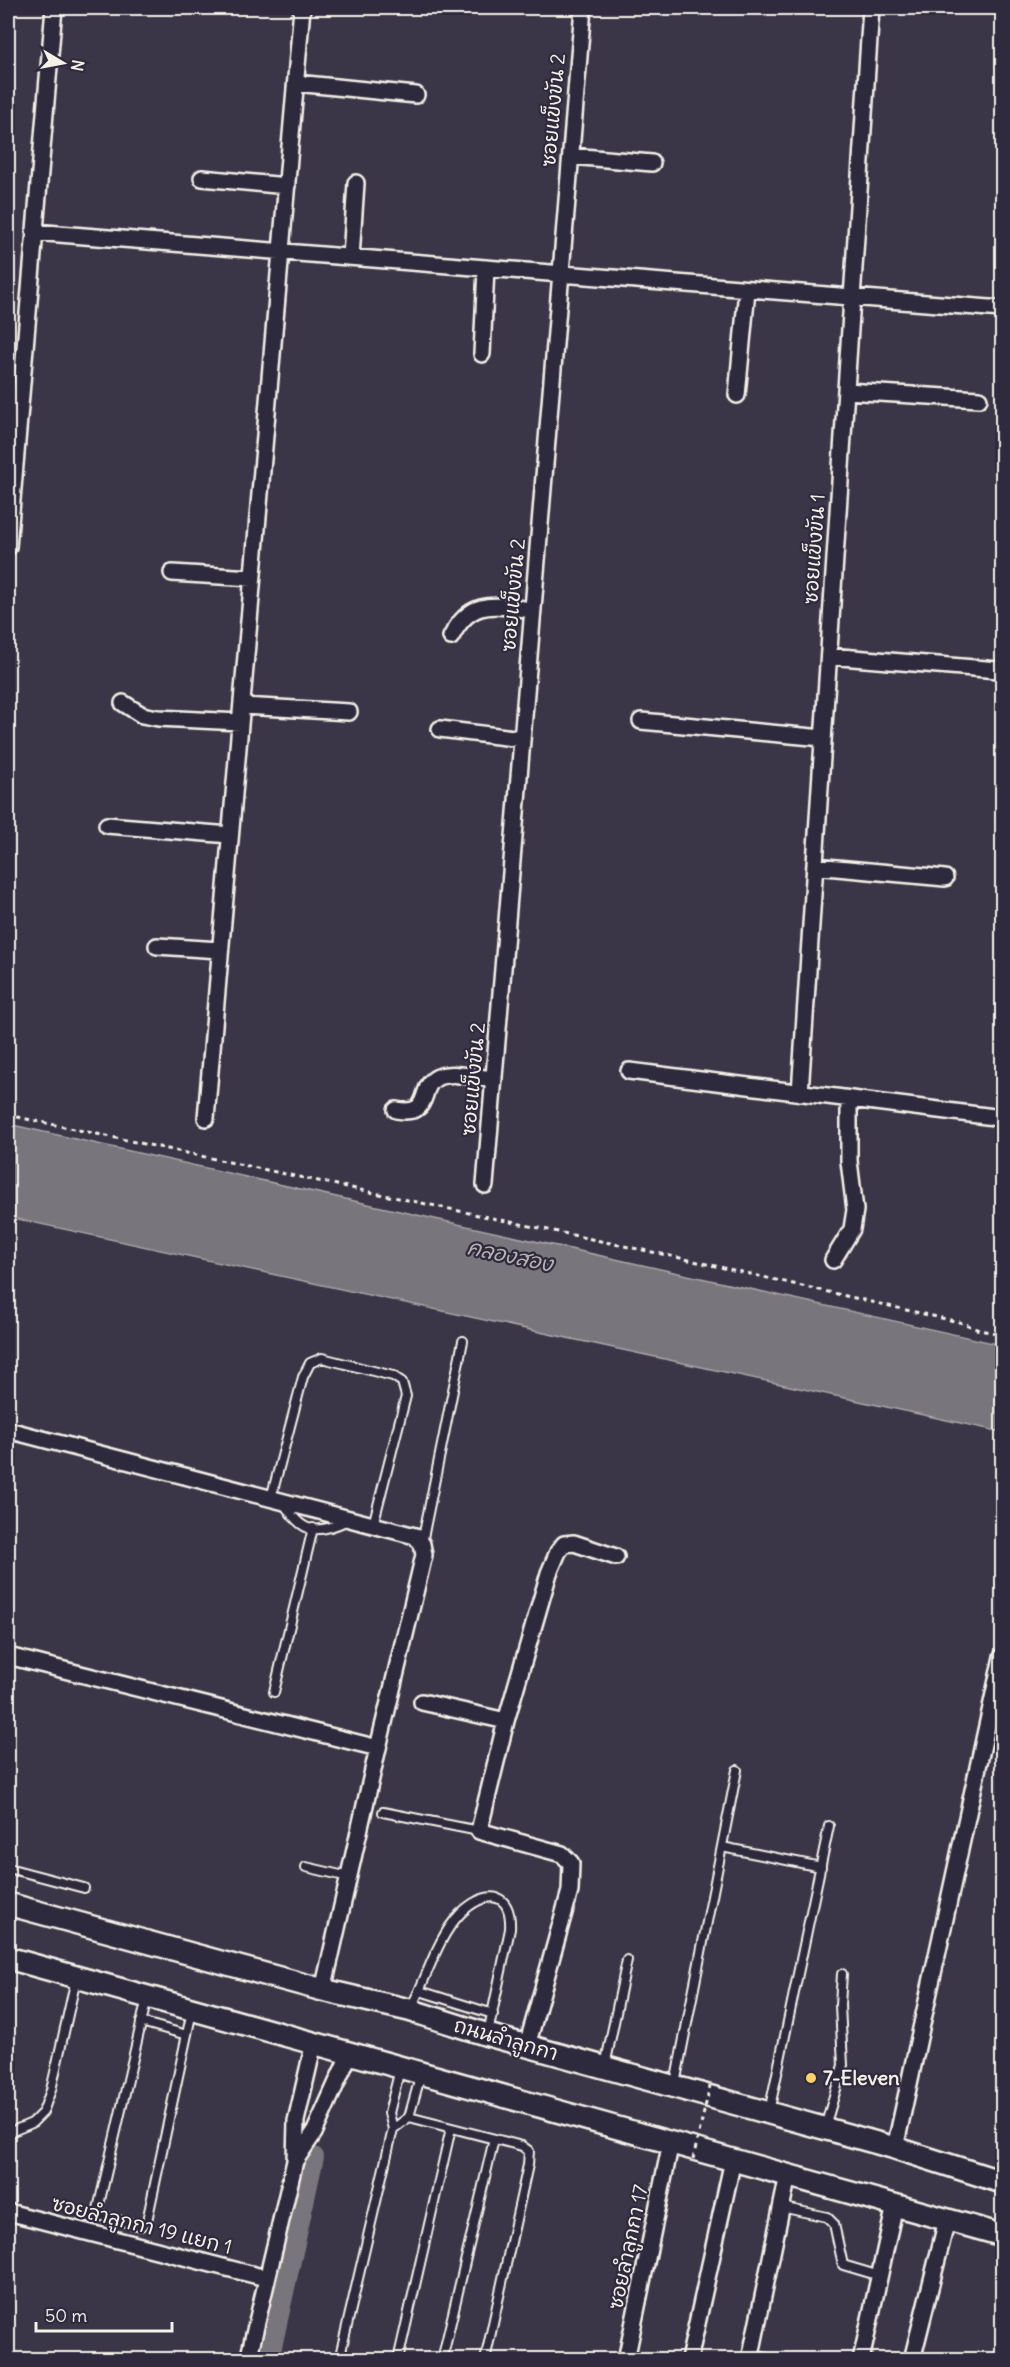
<svg xmlns="http://www.w3.org/2000/svg" width="1010" height="2367" font-family="Delius,'Playpen Sans Thai',sans-serif">
  <rect width="100%" height="100%" fill="#3b3647"/>
  <filter id="ink" filterUnits="userSpaceOnUse"><feTurbulence type="fractalNoise" baseFrequency=".0167" numOctaves="2"/><feDisplacementMap in="SourceGraphic" scale="12" xChannelSelector="R" yChannelSelector="G"/><feConvolveMatrix kernelMatrix="1 2 1 2 8 2 1 2 1" color-interpolation-filters="sRGB"/></filter>
  <g filter="url(#ink)">
    <!-- water -->
    <path fill="#78747b" stroke="#aaa6a7" stroke-width="1.5" d="M8 1124 1002 1345V1432L8 1217Z"/>
    <g fill="none" stroke-linecap="round" stroke-linejoin="round">
      <!-- canal -->
      <path stroke="#78747b" stroke-width="20" d="M269 2360 314 2157"/>
      <!-- service casing -->
      <g stroke="#f4f1e8" stroke-width="12">
        <path id="service" d="M271 1498 303 1377 310 1363 322 1358 393 1376 402 1382 406 1396 373 1525
          M283 1502C301 1532 314 1536 346 1521
          M422 1543 463 1341
          M274 1692 313 1528
          M383 1812 479 1831
          M722 1847 821 1867
          M306 1867 349 1877
          M8 1868 84 1888
          M420 1991 493 2014
          M147 1998 98 2209 102 2216 141 2226 147 2221 192 2011
          M410 2009C427 1979 436 1939 460 1914 484 1890 512 1889 510 1929L488 2033
          M141 2022 187 2035
          M605 2066 627 1960
          M675 2084 737 1770
          M769 2112 829 1826
          M409 2117 522 2146 529 2151 528 2165 485 2360
          M825 2127 843 2065 840 2005 842 1974
          M393 2129 409 2117 421 2074
          M8 2133 32 2123 43 2112 51 2090 76 1979
          M781 2207 827 2217 834 2224 843 2265 880 2276
          M751 2355 778 2360
          M339 2360 393 2129 389 2113 400 2069
          M398 2360 451 2128
          M442 2360 494 2139"/>
      </g>
      <!-- minor casing -->
      <g stroke="#f4f1e8" stroke-width="20">
        <path id="minor" d="M296 83 416 95
          M571 156 652 163
          M202 178 287 186
          M34 232 1002 309
          M351 257 356 183
          M482 354 486 268
          M846 391 979 399
          M737 395 747 290
          M8 547 54 8
          M172 573 252 578
          M451 637C471 597 495 606 533 610
          M829 656 998 670
          M123 703 142 715 158 718 240 722
          M242 706 349 712
          M641 721 823 738
          M440 729 522 739
          M107 825 230 835
          M815 866 945 878
          M157 946 220 950
          M629 1071 1002 1118
          M800 1093 871 8
          M396 1110C434 1117 417 1086 438 1077 454 1071 477 1078 494 1079
          M206 1118 302 8
          M485 1185 583 8
          M833 1260 852 1229 855 1210 849 1161V1099
          M8 1430 415 1536 422 1544 424 1555 378 1748 323 1990
          M8 1656 378 1748
          M422 1702 506 1721
          M527 2046 570 1891 571 1863 562 1854 479 1831 506 1721 549 1573 558 1552 564 1544 574 1543 616 1557
          M895 2148 1002 1657
          M295 2161 314 2133 350 2053
          M999 2181 1002 2166
          M8 2212 266 2278
          M248 2360 295 2161 296 2121 314 2043
          M626 2360 671 2142
          M689 2360 733 2160
          M750 2360 788 2175
          M861 2360 895 2205
          M912 2360 947 2220"/>
      </g>
      <!-- secondary casing -->
      <g stroke="#f4f1e8" stroke-width="26">
        <path id="secondary" d="M8 1904 323 1990 409 2010 488 2035 895 2148 1002 2182
          M8 1958 1002 2235"/>
      </g>
      <!-- path -->
      <path stroke="#f4f1e8" stroke-width="3" stroke-dasharray="4.5 4.5" stroke-linecap="butt" d="M8 1115 685 1259 963 1323 979 1330 1002 1334"/>
      <!-- service -->
      <use href="#service" stroke="#2f2a3d" stroke-width="8"/>
      <!-- minor -->
      <use href="#minor" stroke="#2f2a3d" stroke-width="15"/>
      <!-- secondary -->
      <use href="#secondary" stroke="#2f2a3d" stroke-width="21"/>
      <!-- path-bridge -->
      <path stroke="#f4f1e8" stroke-width="3" stroke-dasharray="4.5 4.5" stroke-linecap="butt" d="M693 2159 710 2086"/>
    </g>
  </g>
  <!-- markers -->
  <circle fill="#ffd166" stroke="#2f2a3d" stroke-width="2" cx="811" cy="2078" r="6"/>
  <g text-anchor="middle" stroke-width="4.5" stroke-linejoin="round" paint-order="stroke">
    <!-- street labels -->
    <g font-size="20" fill="#f4f1e8" stroke="#2f2a3d">
      <text transform="translate(553 110) rotate(-85)" y="7">ซอยแข็งขัน 2</text>
      <text transform="translate(814 549) rotate(-86)" y="7">ซอยแข็งขัน 1</text>
      <text transform="translate(513 595) rotate(-85)" y="7">ซอยแข็งขัน 2</text>
      <text transform="translate(473 1079) rotate(-85)" y="7">ซอยแข็งขัน 2</text>
      <text transform="translate(506 2039) rotate(16)" y="7">ถนนลำลูกกา</text>
      <text transform="translate(142 2225) rotate(14)" y="7">ซอยลำลูกกา 19 แยก 1</text>
      <text transform="translate(628 2247) rotate(-78)" y="7">ซอยลำลูกกา 17</text>
    </g>
    <!-- poi labels -->
    <g font-size="20" font-weight="bold" fill="#f4f1e8" stroke="#2f2a3d" text-anchor="start">
      <text x="823" y="2085">7-Eleven</text>
    </g>
    <!-- water labels -->
    <g font-size="21" font-style="italic" fill="#b6b2b2" stroke="#2f2a3d">
      <text transform="translate(510 1256) rotate(12)" y="7">คลองสอง</text>
    </g>
  </g>
  <!-- margin -->
  <rect width="1010" height="2367" fill="none" stroke="#2f2a3d" stroke-width="30"/>
  <rect x="15" y="15" width="980" height="2337" fill="none" stroke="#f4f1e8" stroke-width="2" filter="url(#ink)"/>
  <!-- north arrow -->
  <g transform="translate(63 63) rotate(100)" stroke="#2f2a3d" stroke-width="4.5" paint-order="stroke">
  <path d="M0-4.5L10 22L0 15L-10 22Z" fill="#f4f1e8"/>
  <text y="-9" font-size="16" font-weight="bold" text-anchor="middle" fill="#f4f1e8">N</text>
  </g>
  <!-- scale -->
  <path d="M36 2322v9h136v-9" fill="none" stroke="#f4f1e8" stroke-width="3"/>
  <text x="45" y="2322" font-size="18" fill="#f4f1e8" stroke="#2f2a3d" stroke-width="4.5" paint-order="stroke">50 m</text>
</svg>
